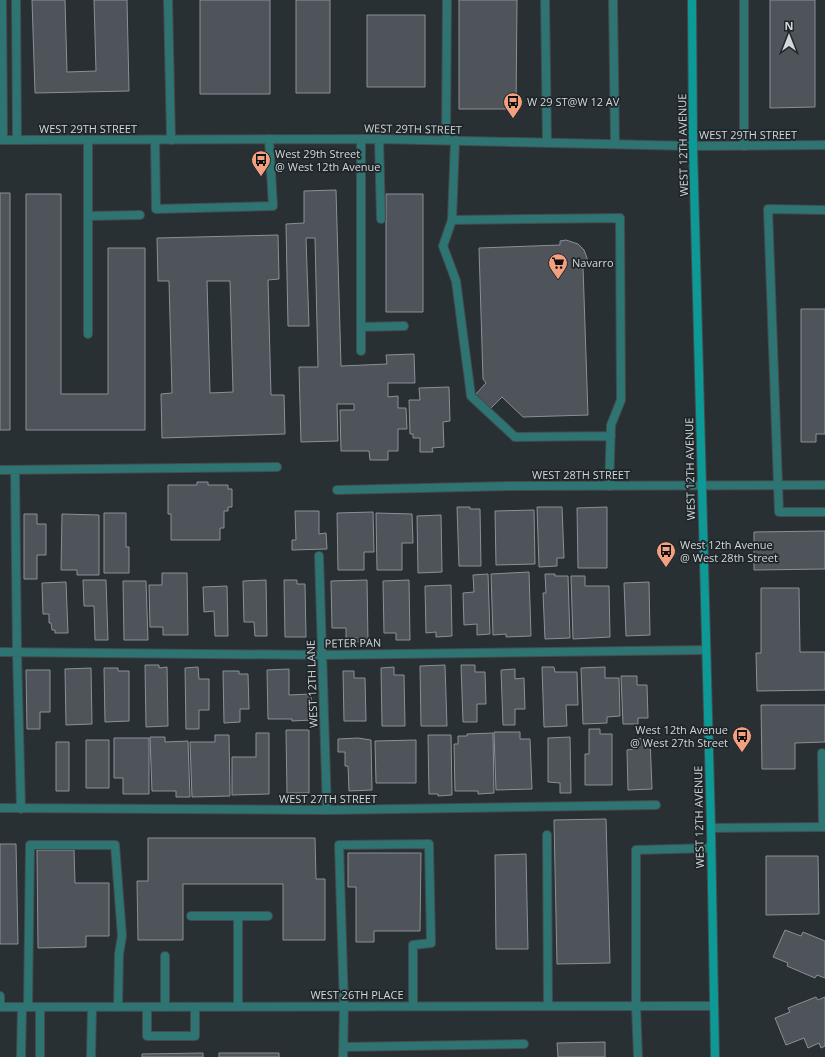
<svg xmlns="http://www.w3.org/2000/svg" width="825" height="1057" font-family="'Open Sans',sans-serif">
  <rect width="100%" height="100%" fill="#283034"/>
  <!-- building -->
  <path fill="#4f535a" stroke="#8b9097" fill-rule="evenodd" d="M32 0H65L67 72 96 71 94 0H127L129 91 35 93Z
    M200 0H270V94H200Z
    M296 0H330V93H296Z
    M459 0H517L516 109H459Z
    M770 0H815V107L770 108Z
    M367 15H425V87H367Z
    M336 190 341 366 387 364 386 355 414 354 415 383H388V397L398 396V408H406L407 429H398V451H388V460H370L369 451H341L340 410H354V404H337L338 441 301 442 299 367H318L315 238H306L309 326H288L286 224 304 223V191Z
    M0 193H10V430H0Z
    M26 194H61V394H108V248H145V430H26Z
    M386 194H423V312H386Z
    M278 235 279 279 268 280 271 395H284L285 434 162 438 161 394 172 393 169 281H158L157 238ZM207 281H230L233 392 210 393Z
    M566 240 578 244 584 250 587 258 588 267H583L588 415 523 417 502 397 490 409 475 395 486 383 483 379 479 248 560 245V241Z
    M801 309H825V434H816V442H801Z
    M449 387 450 421 443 422 444 447 432 448 433 452H420V438H413V434H410L409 400H420L419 388Z
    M197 482H208V485H228V489H232V507H228V511H224V528H220V540H171V514H168V485H197Z
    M457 507H470V509H480L481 566H459Z
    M537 507H562L564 558H557V566L539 567Z
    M607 507V568H578L577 508Z
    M534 510 535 564 496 565 495 511Z
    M295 511H319V534L326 533 327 549 292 550V540H296Z
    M373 512 374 552H364V570H338L337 513Z
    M104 513H126V547H129V573H104Z
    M376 513 412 514 413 543H402V570H377Z
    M24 514H37V524H46V555H37V579H24Z
    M62 514 99 515V575H77V570H61Z
    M441 515 442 572 418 573 417 516Z
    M825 531V569L754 570V532Z
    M529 572 531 636 506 637V634L493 635 491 574Z
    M162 573H187L188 635H163V627H150L149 585H162Z
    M488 574 490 634 477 635V624L464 625 463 593 474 592 473 575Z
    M545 574H555V576H568L570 638 545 639 543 593H546Z
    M571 576H585V586H609L610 637 573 639Z
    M83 580H106L108 640H95L94 606H84Z
    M266 580 267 636H255L254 622H244L243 581Z
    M284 580H297V584H305L306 637H285Z
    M367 580 368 641 356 642V638L346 639V628H332L331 581Z
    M409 580 410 640H396V633H384L383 581Z
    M123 581H146L148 640H124Z
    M66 582 68 633H55V630H52L51 623H49V614H43L42 583Z
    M649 582 650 635 626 636 624 583Z
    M451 585 452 636 436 637V632L426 633 425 586Z
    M227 586 228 636H215L214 611 204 612 203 587Z
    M761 588H799L800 652H825V690L757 691 756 653H761Z
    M145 665H159V668L167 667 168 726 146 727Z
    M445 665 447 726H421L420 666Z
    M461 665H475V672H485L486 704H477V722H463Z
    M198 667 199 679H209V710H199V729H186L185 668Z
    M394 667V675H404L405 726H382L381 668Z
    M542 667H554L555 672H577L578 705H566L567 726 544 727Z
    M605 667V678H619L620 716 607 717V723L583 724 581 668Z
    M91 668 92 724 66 725 65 669Z
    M104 668H118V671H129V721L105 722Z
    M289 669V695L311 694 312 720 292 721V719H268L267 670Z
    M515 669V679L524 678 525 709H515V725H503L501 670Z
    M26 670H50V712H40V729H27Z
    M223 671H239V674H248L249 709H240V722L224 723Z
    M343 671H354V678H365L366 721H344Z
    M621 676H637V685H647L648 718H638V724H623Z
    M761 705H825V742L795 743V769H762Z
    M589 729H600V734H612V785H585V754H589Z
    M286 730H309V793H287Z
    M494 732H520V739H530L532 789 496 790Z
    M256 733H269V794L232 795V757H256Z
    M493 733 494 793 478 794V791H455L454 744H458V736H467V734Z
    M215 735H229L230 796 192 797 190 742H215Z
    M428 735H451L452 795 438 796V794H429Z
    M150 737H165V742L188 741 190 797H176V791H152Z
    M570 737 571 793H560V783L548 782V738Z
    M114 738H149V794H123V778H114Z
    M358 738 371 740 372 790 349 791 348 766H345V752H338V739Z
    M650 738 652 789 628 790 627 750 636 749V739Z
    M86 740H109V788H86Z
    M416 740V783H376L375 741Z
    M56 742H69V791H56Z
    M606 819 610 963 557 964 554 820Z
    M148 838H315L316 879H325V940H283V884H183V940H138L137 881H148Z
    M0 844H16L18 944H0Z
    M37 850H74L75 883H109V936H86V947L38 948Z
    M348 853H421L420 931H374V942H356V887H348Z
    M526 854 528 949H496L495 855Z
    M766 856H818L819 914 766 915Z
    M785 930 801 936 803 932 825 941V978L817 975 815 978 787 966 788 963 773 957Z
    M816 997 818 1000 825 997V1046L821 1048 819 1043 808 1048 804 1038 786 1045 775 1018 790 1012 788 1008Z
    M605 1042V1057H558L557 1043Z
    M203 1053V1057H142V1054Z
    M219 1053H279V1057H219Z"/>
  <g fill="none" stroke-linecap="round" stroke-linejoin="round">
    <!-- service casing -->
    <g stroke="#434b4e" stroke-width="10">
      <path id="service" d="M16 0 17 140
        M168 0 171 140
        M545 0 547 143
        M613 0 615 144
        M744 0V146
        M0 1H2L3 140
        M361 139V351
        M88 140V334
        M155 140 156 209 273 206 269 139
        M446 140 447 0
        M455 140 452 220 620 218 621 400 611 425 609 486
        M825 210 768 209 779 512H825
        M88 216 140 215
        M452 220 443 246 456 281 471 396 515 437 611 436
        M361 327 404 326
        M822 753 823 827
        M547 835 548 1006
        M191 916H238
        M0 996V1007
        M238 1006V916H268
        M28 1007 30 845H115L122 936 119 954 118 1007
        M40 1007V1057
        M147 1007V1036H195V1007
        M165 1007V956
        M344 1047 524 1044
        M21 1057 22 1007
        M91 1057 92 1007
        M343 1057 344 1006 339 845 429 844 431 943 413 945V1006
        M638 1057 636 1006V850L711 848"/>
    </g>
    <!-- minor casing -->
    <g stroke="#434b4e" stroke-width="10">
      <path id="minor" d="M379 139 381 219
        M0 470 277 467
        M15 470 17 652 21 809
        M337 490 511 486 825 485
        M319 556 327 810
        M0 652 322 655 706 650
        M0 808 327 810 656 805
        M711 828 825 827
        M0 1007 714 1006"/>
    </g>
    <!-- tertiary casing -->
    <g stroke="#434b4e" stroke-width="10">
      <path id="tertiary" d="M0 140 379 139 693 146 825 145"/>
    </g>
    <!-- secondary casing -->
    <g stroke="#434b4e" stroke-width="10">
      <path id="secondary" d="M692 0 693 146 711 828 715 1057"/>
    </g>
    <!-- service -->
    <use href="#service" stroke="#2e7472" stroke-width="8"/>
    <!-- minor -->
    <use href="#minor" stroke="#2e7472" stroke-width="8"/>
    <!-- tertiary -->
    <use href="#tertiary" stroke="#2e7472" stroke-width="8"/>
    <!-- secondary -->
    <use href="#secondary" stroke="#0d9a97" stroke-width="8"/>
  </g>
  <!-- icons -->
  <defs>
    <g id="bus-pin" transform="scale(1)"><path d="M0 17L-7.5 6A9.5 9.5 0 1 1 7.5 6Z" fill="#f2a080" stroke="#1f262a"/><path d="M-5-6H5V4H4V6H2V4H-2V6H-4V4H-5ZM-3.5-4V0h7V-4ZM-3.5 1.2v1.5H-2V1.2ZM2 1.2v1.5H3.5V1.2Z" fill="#111"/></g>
    <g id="supermarket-pin" transform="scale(1)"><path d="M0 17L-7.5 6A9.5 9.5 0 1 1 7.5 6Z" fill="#f2a080" stroke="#1f262a"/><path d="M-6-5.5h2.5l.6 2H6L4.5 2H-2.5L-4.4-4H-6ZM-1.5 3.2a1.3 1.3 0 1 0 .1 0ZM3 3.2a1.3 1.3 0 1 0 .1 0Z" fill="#111"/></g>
  </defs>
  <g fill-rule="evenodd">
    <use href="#bus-pin" x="513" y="102"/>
    <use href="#bus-pin" x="261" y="160"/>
    <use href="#supermarket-pin" x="558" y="263"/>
    <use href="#bus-pin" x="666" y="551"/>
    <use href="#bus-pin" x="742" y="736"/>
  </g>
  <g text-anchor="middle" stroke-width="3.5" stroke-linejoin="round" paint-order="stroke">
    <!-- poi labels -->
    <g font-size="11" fill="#d2d7d9" stroke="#1f262a" text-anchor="start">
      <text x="527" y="106">W 29 ST@W 12 AV</text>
      <text x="275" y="158">West 29th Street<tspan x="275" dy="13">@ West 12th Avenue</tspan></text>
      <text x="572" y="267">Navarro</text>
      <text x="680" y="549">West 12th Avenue<tspan x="680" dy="13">@ West 28th Street</tspan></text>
      <text x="728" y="734" text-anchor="end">West 12th Avenue<tspan x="728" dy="13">@ West 27th Street</tspan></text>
    </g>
    <!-- street labels -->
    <g font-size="11" fill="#d2d7d9" stroke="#1f262a">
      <text x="88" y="133">WEST 29TH STREET</text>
      <text transform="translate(413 129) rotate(1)" y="4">WEST 29TH STREET</text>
      <text x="748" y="139">WEST 29TH STREET</text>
      <text transform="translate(683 145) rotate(-91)" y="4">WEST 12TH AVENUE</text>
      <text transform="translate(690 469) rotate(-91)" y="4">WEST 12TH AVENUE</text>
      <text x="581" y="479">WEST 28TH STREET</text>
      <text transform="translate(353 643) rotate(-1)" y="4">PETER PAN</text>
      <text transform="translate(312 684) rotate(-92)" y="4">WEST 12TH LANE</text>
      <text x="328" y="803">WEST 27TH STREET</text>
      <text transform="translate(699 817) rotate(-91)" y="4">WEST 12TH AVENUE</text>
      <text x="357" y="999">WEST 26TH PLACE</text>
    </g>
  </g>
  <!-- north arrow -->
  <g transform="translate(789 36)" stroke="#1f262a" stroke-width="3" paint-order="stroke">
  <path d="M0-3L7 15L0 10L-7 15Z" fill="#d2d7d9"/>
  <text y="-6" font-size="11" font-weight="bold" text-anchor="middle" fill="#d2d7d9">N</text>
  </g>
</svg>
